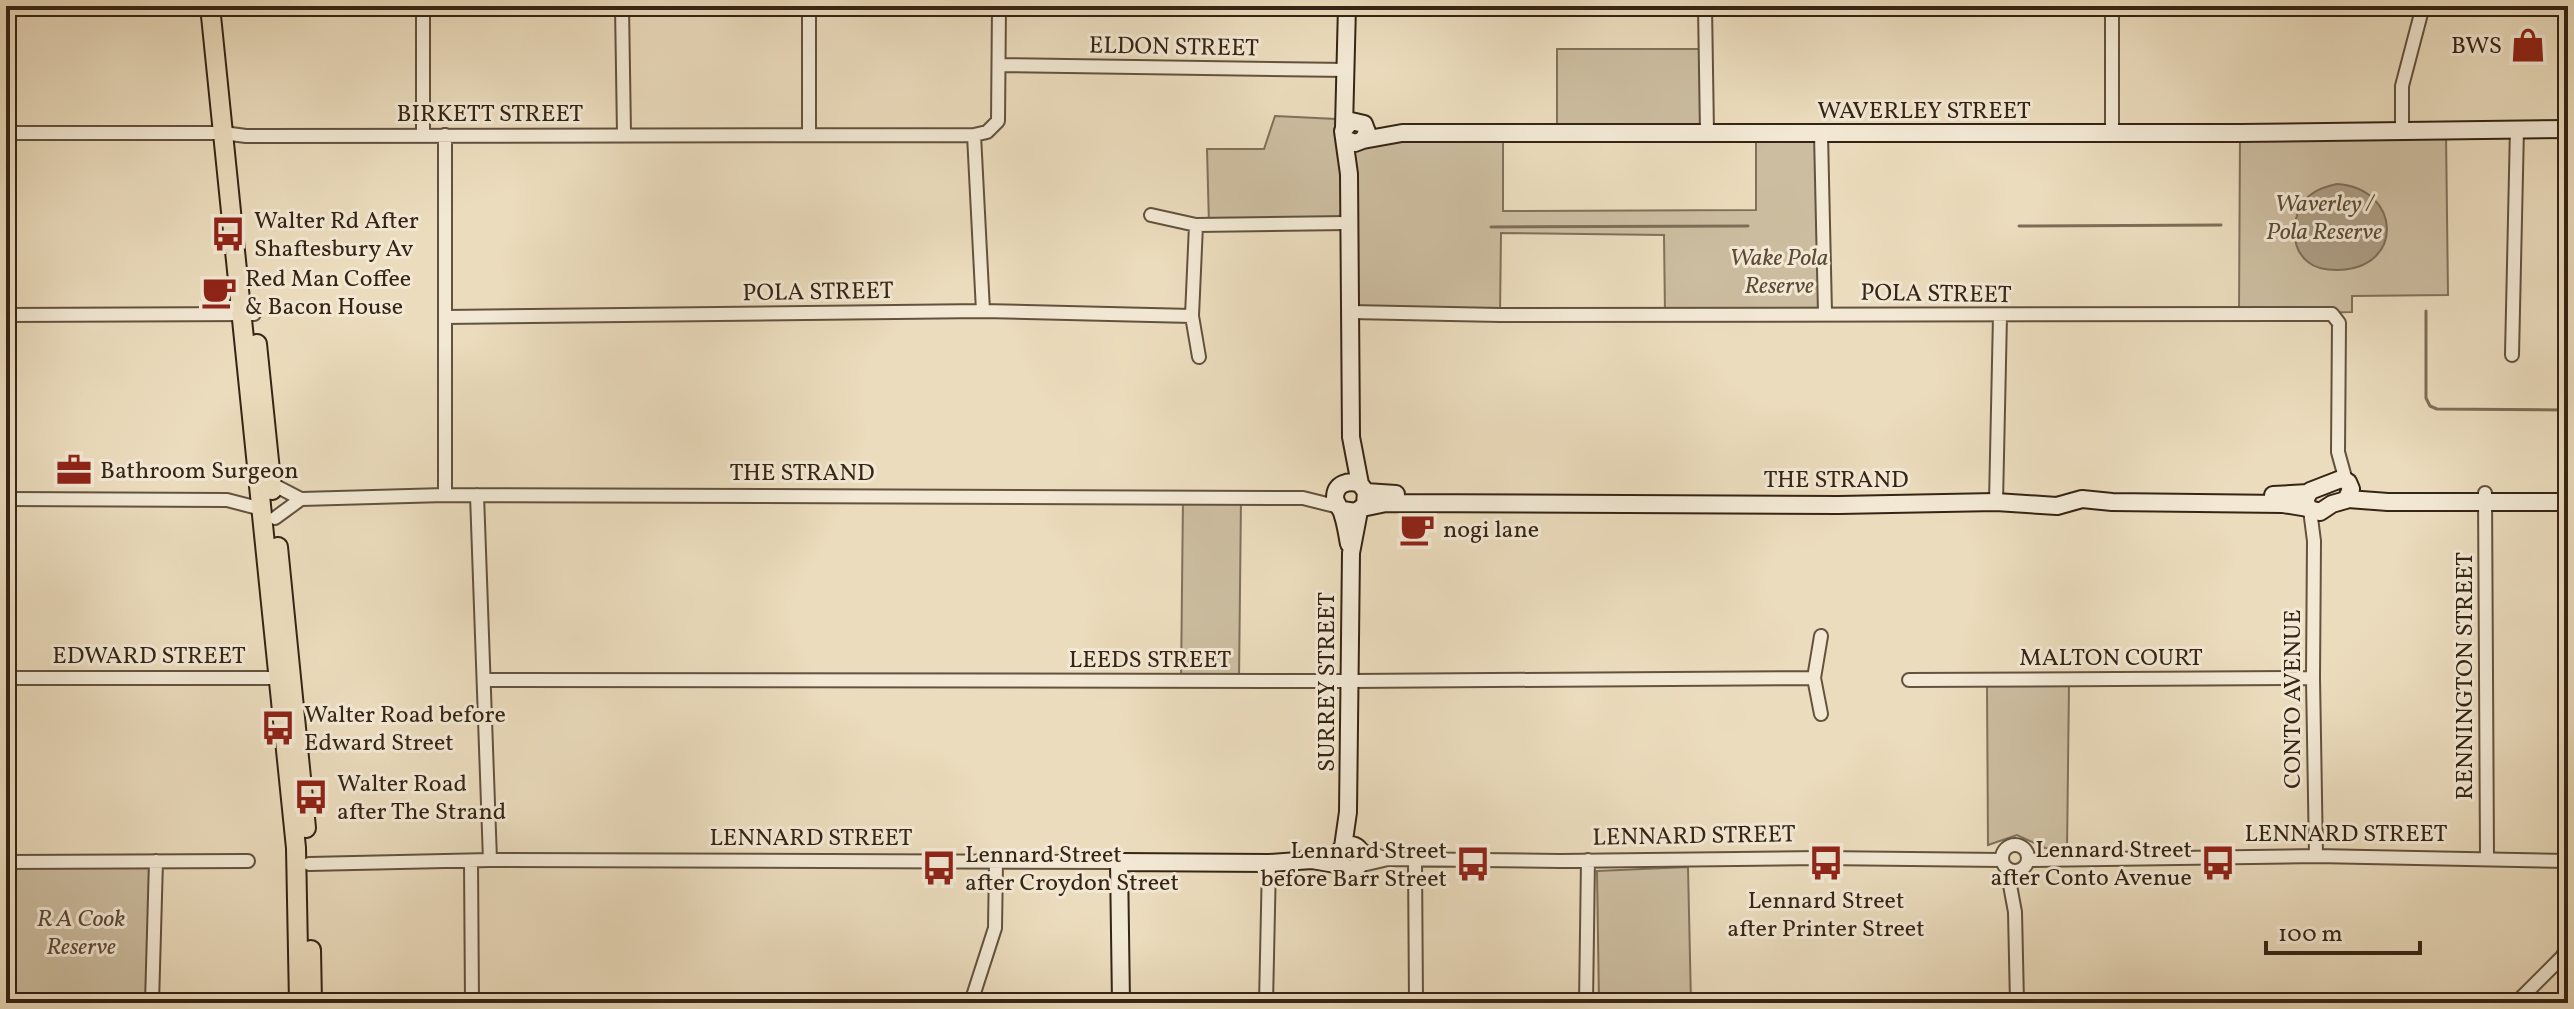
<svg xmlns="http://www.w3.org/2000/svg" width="2574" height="1009" font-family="Vollkorn,serif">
  <rect width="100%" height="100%" fill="#ebdcbd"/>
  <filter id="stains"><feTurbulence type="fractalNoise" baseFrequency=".0025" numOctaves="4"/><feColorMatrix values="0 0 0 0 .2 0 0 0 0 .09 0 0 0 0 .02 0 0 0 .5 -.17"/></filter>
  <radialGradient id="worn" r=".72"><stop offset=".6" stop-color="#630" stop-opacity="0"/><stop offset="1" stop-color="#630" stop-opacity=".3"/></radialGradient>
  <!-- green -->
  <path fill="#ccbda0" stroke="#81705a" stroke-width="2" d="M1557 49H1706L1707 133H1557Z
    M1275 116 1356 120 1344 136 1503 134V211L1756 210V134H1821L1825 313 1665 314 1664 235 1501 233 1500 315 1351 312 1348 223 1209 225 1207 149H1264Z
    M2240 133H2446L2448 295 2352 296V312L2239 315Z
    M1183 497 1241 498 1239 681H1181Z
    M1987 685 2069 686 2067 851 2045 848 2017 835 1988 845Z
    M156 861 152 1003H6V862Z
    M1688 867 1691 1003H1599L1597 871Z"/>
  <!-- water -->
  <path fill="#ad9d84" stroke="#7d6d57" stroke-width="2" d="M2337 184C2401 188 2406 269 2337 270 2328 270 2315 268 2308 262 2288 246 2292 212 2309 196 2317 189 2327 186 2337 184Z"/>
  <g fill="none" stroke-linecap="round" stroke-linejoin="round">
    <!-- stream -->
    <path stroke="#7d6d57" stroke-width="3" d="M2019 226 2221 225
      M1491 227 1748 226
      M2426 311V398L2430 406 2437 409 2568 410"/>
    <!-- street casing -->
    <g stroke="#63523e" stroke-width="16">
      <path id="street" d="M423 6V135
        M622 6 624 134
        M1705 6 1707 133
        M1000 65 1347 70
        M6 133H223L246 136 974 135 987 132 998 121 999 6
        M2112 133V6
        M2402 133V86L2423 6
        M809 134V6
        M1821 134 1825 313
        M974 135 983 311
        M1151 215 1196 225
        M1351 312 1500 315 2332 314 2339 323 2338 452 2346 481
        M6 315 254 314
        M1192 316 1199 357
        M445 317 983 311 1192 316 1196 225 1348 223
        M2512 355 2517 128
        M272 484 301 499 445 495 1303 498 1339 507
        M2485 493 2487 857
        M445 495V135
        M477 495 490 860
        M6 499 227 500 262 509
        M1996 502 2000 316
        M2310 510 2314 541 2313 678 2316 856
        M275 518 301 499
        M6 678H283
        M486 680 1351 681 1814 678
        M1909 680 2313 678
        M1821 714 1814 678 1821 636
        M2002 858a13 13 0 1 1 26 0a13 13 0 1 1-26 0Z
        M1360 850 1388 859
        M1415 860 1416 1003
        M2028 860 2316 856 2568 861
        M471 861 472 1003
        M6 862 248 861
        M309 864 490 860 1119 862
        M1358 866 1388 859 1560 861 1820 858 2002 860
        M2007 869 2015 912 2017 1003
        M152 1003 156 861
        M973 1003 974 993 995 928 996 862
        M1266 1003 1269 863
        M1586 1003 1588 860
        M2516 1003 2562 957 2568 946"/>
    </g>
    <!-- secondary casing -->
    <g stroke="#362414" stroke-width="20">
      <path id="secondary" d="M1344 127 1347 6
        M1347 140 1355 143 1363 140 1367 132 1364 124 1351 121 1343 131 1349 174 1351 437 1360 484
        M1363 140 1402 133H2240L2568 129
        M2341 479 2348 482 2351 489 2346 500 2332 504 2320 512 2309 509 2305 500 2310 491Z
        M1366 492 1396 494
        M2273 495 2308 493
        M2348 499 2388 502H2568
        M1362 508 1386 503 1839 505 1996 502 2057 506 2082 499 2112 502 2283 504 2308 508
        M1342 510 1356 512 1365 505 1366 492 1360 484C1349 480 1335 483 1335 498 1336 505 1342 509 1343 516 1346 525 1347 534 1349 544
        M1338 857a12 12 0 1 1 24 0a12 12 0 1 1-24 0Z
        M1343 847 1348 812 1351 553 1359 511
        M1121 1003 1119 862 1269 863 1312 860 1341 865"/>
    </g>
    <!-- primary casing -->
    <g stroke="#362414" stroke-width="22">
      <path id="primary" d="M210 6 296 848 299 1003
        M257 344 272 490
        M278 547 306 828
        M311 950 312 1003"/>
    </g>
    <!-- street -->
    <use href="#street" stroke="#f2e8d4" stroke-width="12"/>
    <!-- secondary -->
    <use href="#secondary" stroke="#f2e8d4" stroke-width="16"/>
    <!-- primary -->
    <use href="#primary" stroke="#ebdcbd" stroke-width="18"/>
  </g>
  <!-- icons -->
  <defs>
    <g id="shop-bare" transform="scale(2.76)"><path d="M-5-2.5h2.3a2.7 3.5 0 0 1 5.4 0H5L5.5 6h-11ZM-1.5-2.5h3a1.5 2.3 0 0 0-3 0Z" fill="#8f2418" stroke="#f2e8d4" stroke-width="2.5" paint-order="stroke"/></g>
    <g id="bus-bare" transform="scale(2.76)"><path d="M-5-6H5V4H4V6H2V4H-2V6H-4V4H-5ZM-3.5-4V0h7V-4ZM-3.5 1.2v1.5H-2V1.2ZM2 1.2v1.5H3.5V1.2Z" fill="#8f2418" stroke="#f2e8d4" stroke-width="2.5" paint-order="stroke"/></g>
    <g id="cafe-bare" transform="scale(2.76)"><path d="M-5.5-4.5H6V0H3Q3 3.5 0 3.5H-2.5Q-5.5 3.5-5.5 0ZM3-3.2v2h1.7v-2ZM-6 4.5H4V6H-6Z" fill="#8f2418" stroke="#f2e8d4" stroke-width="2.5" paint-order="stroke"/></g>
    <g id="office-bare" transform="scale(2.76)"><path d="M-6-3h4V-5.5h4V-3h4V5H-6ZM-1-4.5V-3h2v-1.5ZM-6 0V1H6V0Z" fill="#8f2418" stroke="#f2e8d4" stroke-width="2.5" paint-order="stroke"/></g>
  </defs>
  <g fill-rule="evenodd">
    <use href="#shop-bare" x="2528" y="45"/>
    <use href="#bus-bare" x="228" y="234"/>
    <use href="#cafe-bare" x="219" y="292"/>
    <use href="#office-bare" x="74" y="470"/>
    <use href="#cafe-bare" x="1417" y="529"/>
    <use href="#bus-bare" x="278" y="728"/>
    <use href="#bus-bare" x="311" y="797"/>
    <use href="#bus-bare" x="1826" y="863"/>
    <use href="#bus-bare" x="2218" y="863"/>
    <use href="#bus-bare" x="1473" y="864"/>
    <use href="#bus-bare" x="939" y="868"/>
  </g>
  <g text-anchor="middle" stroke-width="6" stroke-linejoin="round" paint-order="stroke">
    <!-- poi labels -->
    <g font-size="24" fill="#362414" stroke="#f2e8d4" text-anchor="start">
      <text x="2502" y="53" text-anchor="end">BWS</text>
      <text x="254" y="228">Walter Rd After<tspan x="254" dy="28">Shaftesbury Av</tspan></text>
      <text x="245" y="286">Red Man Coffee<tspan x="245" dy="28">&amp; Bacon House</tspan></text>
      <text x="100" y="478">Bathroom Surgeon</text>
      <text x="1443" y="537">nogi lane</text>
      <text x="304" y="722">Walter Road before<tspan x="304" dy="28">Edward Street</tspan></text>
      <text x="337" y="791">Walter Road<tspan x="337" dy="28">after The Strand</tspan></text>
      <text x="2192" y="857" text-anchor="end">Lennard Street<tspan x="2192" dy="28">after Conto Avenue</tspan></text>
      <text x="1447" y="858" text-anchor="end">Lennard Street<tspan x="1447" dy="28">before Barr Street</tspan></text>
      <text x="965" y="862">Lennard Street<tspan x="965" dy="28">after Croydon Street</tspan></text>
      <text x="1826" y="908" text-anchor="middle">Lennard Street<tspan x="1826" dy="28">after Printer Street</tspan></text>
    </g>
    <!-- street labels -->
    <g font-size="24" fill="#362414" stroke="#f2e8d4">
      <text transform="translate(1174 46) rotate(1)" y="8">ELDON STREET</text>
      <text x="1924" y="118">WAVERLEY STREET</text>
      <text x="490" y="121">BIRKETT STREET</text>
      <text transform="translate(818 291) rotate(-1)" y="8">POLA STREET</text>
      <text transform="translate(1936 293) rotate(1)" y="8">POLA STREET</text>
      <text x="802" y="480">THE STRAND</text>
      <text x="1836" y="487">THE STRAND</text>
      <text x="149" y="663">EDWARD STREET</text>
      <text x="2111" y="665">MALTON COURT</text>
      <text x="1150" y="667">LEEDS STREET</text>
      <text transform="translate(2464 676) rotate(-90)" y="8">RENNINGTON STREET</text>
      <text transform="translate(1326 682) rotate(-90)" y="8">SURREY STREET</text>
      <text transform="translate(2292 699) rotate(-90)" y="8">CONTO AVENUE</text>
      <text x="2346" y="841">LENNARD STREET</text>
      <text transform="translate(1694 835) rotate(-1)" y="8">LENNARD STREET</text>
      <text x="811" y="845">LENNARD STREET</text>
    </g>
    <!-- park labels -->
    <g font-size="24" font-style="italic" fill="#5c4a37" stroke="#f2e8d4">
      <text x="2324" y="211">Waverley /<tspan x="2324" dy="28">Pola Reserve</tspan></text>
      <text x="1779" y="265">Wake Pola<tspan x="1779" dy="28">Reserve</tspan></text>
      <text x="81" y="926">R A Cook<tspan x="81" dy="28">Reserve</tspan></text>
    </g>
  </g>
  <!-- margin -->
  <rect width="2574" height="1009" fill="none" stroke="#ebdcbd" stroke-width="32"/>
  <rect x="8" y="8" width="2558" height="993" fill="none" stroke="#362414" stroke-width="4"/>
  <rect x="16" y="16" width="2542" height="977" fill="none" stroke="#362414" stroke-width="2"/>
  <!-- scale -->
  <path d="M2266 941v12h154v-12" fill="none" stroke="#362414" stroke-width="4"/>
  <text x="2278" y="941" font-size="24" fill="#362414" stroke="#f2e8d4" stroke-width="6" paint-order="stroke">100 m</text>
  <rect width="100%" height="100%" filter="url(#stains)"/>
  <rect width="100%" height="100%" fill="url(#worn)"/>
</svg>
